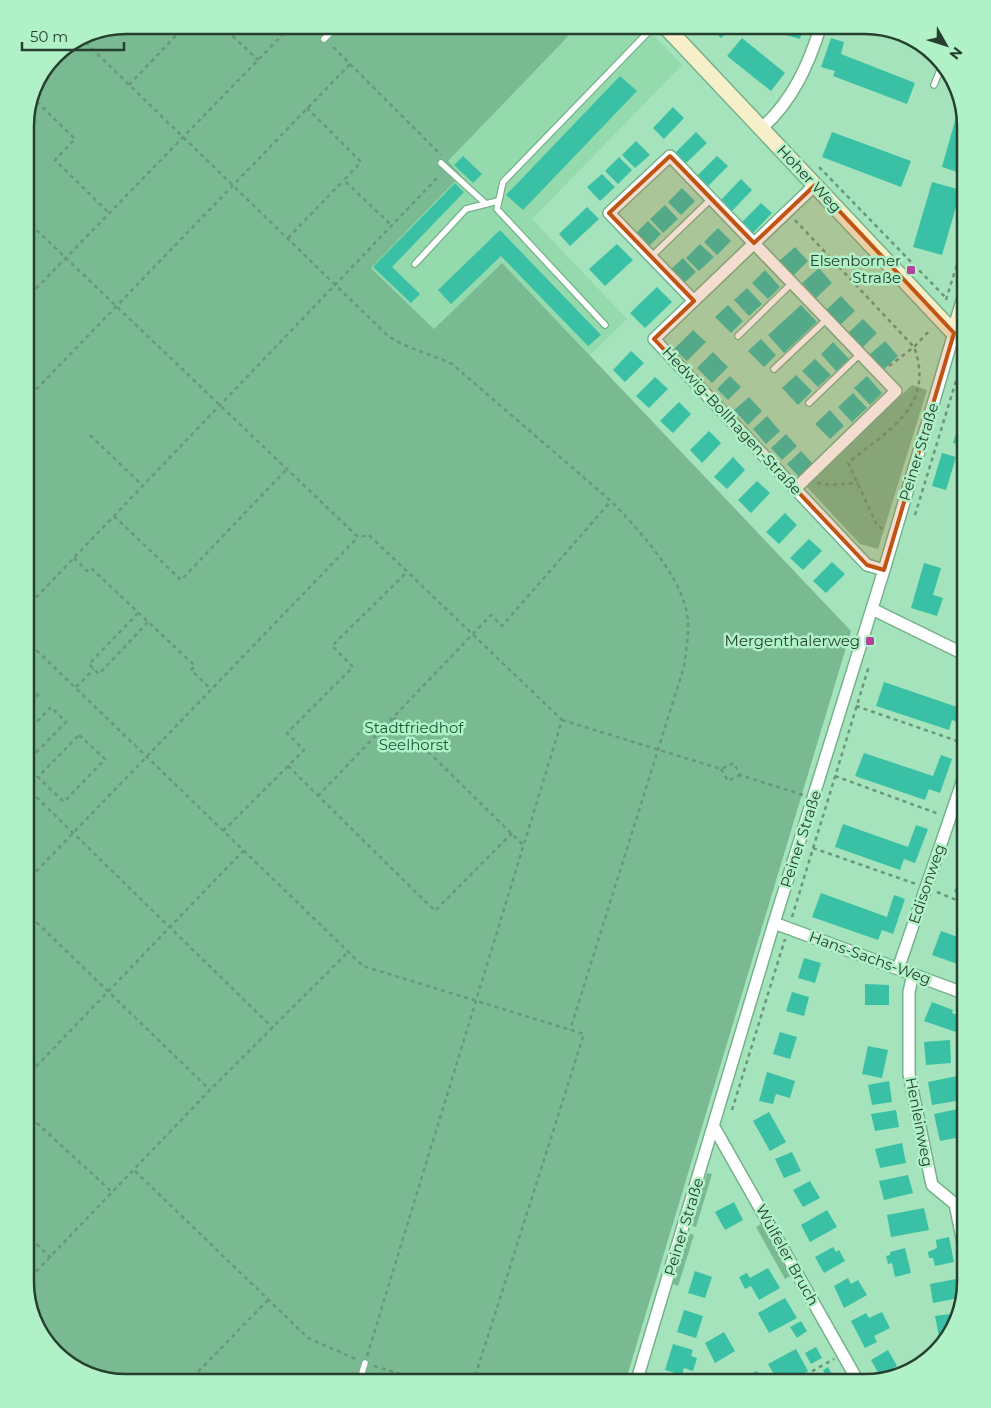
<svg xmlns="http://www.w3.org/2000/svg" width="991" height="1408" font-family="Montserrat,sans-serif">
  <rect width="100%" height="100%" fill="#a4e3bb"/>
  <!-- built -->
  <path fill="#94daad" d="M579 25H644L682 65 532 219 627 319 590 355 502 263 434 329 371 268 460 175 447 161Z"/>
  <!-- green -->
  <path fill="#7aba92" d="M126 25H579L448 161 461 175 371 268 434 329 502 263 851 631 625 1383H120L75 1369 39 1333 25 1282V119L36 81 59 50 88 33Z
    M912 385 927 390 878 549 860 544 806 486Z
    M707 1173 712 1174 696 1227 691 1226Z
    M763 1223 792 1275 785 1279 756 1227Z
    M689 1233 694 1235 678 1286 673 1284Z"/>
  <!-- building -->
  <path fill="#39c0a5" d="M708 25H734L721 38Z
    M781 25H804L800 39 779 33Z
    M742 38 785 73 771 91 727 56Z
    M831 38 844 42 841 54 915 83 907 104 833 76 835 71 821 67Z
    M620 76 637 91 523 210 506 195Z
    M960 103 966 126V175L942 167Z
    M673 107 684 118 664 139 653 128Z
    M696 132 707 143 686 163 675 153Z
    M832 132 911 161 901 187 822 157Z
    M636 141 650 155 635 168 622 155Z
    M463 156 482 174 473 183 454 165Z
    M717 156 728 166 707 187 697 176Z
    M619 157 632 170 618 184 605 171Z
    M602 174 615 187 600 201 587 187Z
    M741 179 752 190 732 211 721 200Z
    M932 182 961 190 942 255 913 247Z
    M455 183 464 192 392 267 420 294 411 303 373 267Z
    M682 188 695 201 681 215 668 202Z
    M761 203 772 213 752 234 741 223Z
    M665 205 678 219 663 233 650 219Z
    M587 207 599 219 570 246 559 234Z
    M648 221 661 234 647 248 634 235Z
    M718 228 731 241 717 255 704 242Z
    M500 230 601 335 588 346 501 256 451 304 438 290Z
    M617 244 633 260 605 286 589 269Z
    M700 244 714 257 699 271 686 258Z
    M795 247 808 261 792 277 778 262Z
    M683 258 696 272 681 286 668 272Z
    M819 268 832 283 816 298 802 283Z
    M765 270 780 287 768 299 752 283Z
    M657 287 672 302 645 328 630 313Z
    M747 288 762 304 749 316 734 300Z
    M841 296 855 311 839 326 825 311Z
    M728 305 743 321 731 333 715 317Z
    M801 305 817 322 784 353 768 335Z
    M863 319 877 333 861 349 847 334Z
    M693 330 706 342 687 361 674 349Z
    M761 339 776 355 764 367 748 351Z
    M885 341 898 356 882 371 868 356Z
    M833 342 849 359 836 371 821 354Z
    M631 351 644 363 625 382 613 370Z
    M713 352 728 367 712 383 697 368Z
    M815 359 831 375 818 387 802 371Z
    M796 375 812 391 798 405 782 388Z
    M730 376 741 387 728 400 717 389Z
    M867 376 882 393 870 405 854 388Z
    M655 377 668 389 649 408 636 396Z
    M853 393 867 408 852 422 838 407Z
    M749 397 762 411 748 425 734 410Z
    M679 402 691 414 673 433 660 421Z
    M830 410 844 426 830 439 815 424Z
    M767 416 780 431 766 444 753 429Z
    M960 422 966 423V446L953 443Z
    M709 431 721 443 702 463 690 450Z
    M786 434 797 446 782 460 771 448Z
    M801 451 813 464 799 477 787 464Z
    M942 453 956 457 946 490 932 486Z
    M733 457 745 470 727 489 714 477Z
    M757 481 770 493 751 513 738 500Z
    M785 513 797 525 779 544 766 532Z
    M809 539 822 551 803 570 790 558Z
    M832 562 845 574 826 593 813 581Z
    M924 563 941 568 933 595 943 598 937 616 911 608Z
    M884 682 957 707 966 683V717L963 724 952 720 949 730 876 706Z
    M864 753 933 776 941 755 952 759 940 793 929 789 925 800 855 776Z
    M843 824 908 847 916 825 928 829 915 863 904 859 900 870 835 847Z
    M962 868 966 870V896L954 892Z
    M821 893 887 917 894 895 905 899 893 934 882 930 878 940 812 917Z
    M941 931 966 940V967L932 955Z
    M804 958 821 963 815 983 798 978Z
    M865 984 889 985V1005H865Z
    M792 992 809 997 804 1016 786 1011Z
    M932 1002 953 1010 952 1013 962 1017 956 1032 924 1021Z
    M780 1032 797 1037 790 1059 773 1054Z
    M950 1040 951 1063 926 1065 924 1042Z
    M868 1046 888 1050 882 1078 862 1074Z
    M767 1072 795 1081 790 1098 776 1094 773 1104 759 1101Z
    M957 1076 962 1100 932 1105 928 1082Z
    M889 1081 892 1102 872 1105 868 1085Z
    M963 1108 966 1136 940 1141 934 1114Z
    M896 1110 899 1127 875 1131 871 1114Z
    M769 1112 786 1142 770 1151 753 1121Z
    M902 1143 906 1163 880 1168 875 1149Z
    M792 1152 801 1171 784 1178 775 1159Z
    M908 1175 913 1193 884 1200 879 1181Z
    M810 1181 820 1198 803 1207 793 1190Z
    M734 1202 743 1220 725 1230 715 1212Z
    M924 1208 929 1230 891 1237 887 1215Z
    M827 1210 837 1227 810 1242 801 1225Z
    M949 1237 954 1262 935 1266 933 1258H929L928 1252 937 1248 936 1240Z
    M833 1247 836 1252 839 1250 845 1261 824 1273 815 1257Z
    M905 1248 911 1273 895 1277 892 1263 888 1264 886 1256 890 1255V1252Z
    M768 1268 780 1288 759 1300 751 1286 745 1289 739 1277 747 1273 750 1278Z
    M695 1271 712 1277 705 1298 688 1293Z
    M848 1278 851 1284 858 1280 867 1295 844 1308 834 1286Z
    M956 1279 959 1298 933 1303 930 1284Z
    M785 1298 797 1318 769 1333 758 1313Z
    M684 1310 703 1316 696 1338 677 1332Z
    M882 1312 890 1328 874 1336 877 1342 865 1348 851 1321 866 1313 869 1318Z
    M958 1313 952 1333 939 1337 935 1316Z
    M801 1321 807 1331 797 1338 790 1327Z
    M724 1332 735 1351 715 1363 705 1343Z
    M673 1344 693 1350 691 1356 697 1358 693 1371 684 1368 682 1375 665 1370Z
    M816 1347 822 1358 811 1364 805 1353Z
    M796 1349 808 1371 786 1383H779L768 1364Z
    M888 1350 897 1366 880 1376 871 1360Z
    M828 1367 834 1378 829 1381 823 1370Z
    M757 1371 763 1383H734Z"/>
  <g fill="none" stroke-linecap="round" stroke-linejoin="round">
    <!-- lane casing -->
    <g stroke="#75b28c" stroke-width="8">
      <path id="lane" d="M324 39 338 25
        M934 85 942 65
        M441 163 486 204
        M652 256 711 199
        M415 264 466 209 498 201
        M605 325 497 209 503 182 655 25
        M738 336 792 283
        M774 369 827 319
        M809 403 860 354
        M359 1383 365 1363"/>
    </g>
    <!-- street casing -->
    <g stroke="#75b28c" stroke-width="14">
      <path id="street" d="M762 128C793 100 809 64 821 25
        M815 185 654 339 867 565 884 570
        M694 301 609 213 670 156 896 391 795 489
        M954 333 966 346
        M872 609 966 655
        M774 923 966 994
        M898 969 966 771
        M913 974 909 992V1074L932 1185 955 1204 966 1258
        M714 1127 859 1383
        M636 1383 774 923 884 570 954 333"/>
    </g>
    <!-- secondary casing -->
    <g stroke="#75b28c" stroke-width="18">
      <path id="secondary" d="M664 25 954 333
        M954 333 966 295"/>
    </g>
    <!-- path -->
    <path stroke="#69977a" stroke-width="2.5" stroke-dasharray="4 4" stroke-linecap="butt" d="M221 25 258 60
      M310 25 317 32
      M80 37 388 336C408 349 431 354 452 364L611 501C638 529 679 573 687 613 690 630 686 649 684 667L570 1030
      M350 64 441 155
      M35 85 79 38
      M129 85 186 25
      M31 96 75 139 55 160 109 213
      M307 108 361 162 344 180 392 226
      M819 167 947 299
      M25 219 358 537 369 535 562 720 367 1356
      M795 220 914 347C936 406 887 431 848 463L878 527 885 529
      M288 238 344 180
      M25 300 292 25
      M946 300 966 235
      M889 366 914 347 931 329
      M25 401 350 64 330 44
      M90 435 143 486
      M817 483 830 485 858 483
      M915 515 963 358
      M114 516 181 580 287 469
      M74 558 87 571 91 568 195 666 191 670 211 689
      M25 609 440 175
      M138 613 89 664 99 674 148 622
      M25 639 363 966 584 1034 473 1383
      M76 687 94 669
      M856 706 966 744
      M25 708 38 695 25 682
      M394 718 523 845
      M562 720 721 769 734 763 740 775 803 795
      M79 735 105 759 64 802 38 777Z
      M25 764 66 722 51 707 25 734
      M26 764 38 777
      M288 766 435 911 512 833
      M721 769 728 781 740 775
      M835 776 939 814
      M25 786 273 1028
      M318 796 491 615 502 626 611 501
      M223 831 304 750 287 733 353 667 332 646 407 572
      M25 842V840
      M813 848 916 884
      M25 883 358 537
      M937 892 966 904
      M25 911 210 1090
      M792 917 869 666
      M25 1078 243 851
      M732 1110 785 939
      M25 1112 113 1193
      M135 1171 308 1338 358 1360
      M25 1233 51 1258
      M25 1283 210 1090 348 952
      M374 1366 430 1383
      M187 1383 268 1300
      M791 1383 834 1359"/>
    <!-- lane -->
    <use href="#lane" stroke="#fff" stroke-width="5.5"/>
    <!-- street -->
    <use href="#street" stroke="#fff" stroke-width="11"/>
    <!-- secondary -->
    <use href="#secondary" stroke="#f7efca" stroke-width="15"/>
  </g>
  <!-- marked area -->
  <path fill="#c15413" fill-opacity="0.2" stroke="#c15413" stroke-width="4" stroke-linejoin="round" d="M670 156 754 243 815 185 954 333 884 570 867 565 654 339 694 301 609 213Z"/>
  <!-- markers -->
  <g fill="#b3429d" stroke="#b1f1c8" stroke-width="2">
    <rect x="906" y="265" width="10" height="10" rx="2.5"/>
    <rect x="865" y="636" width="10" height="10" rx="2.5"/>
  </g>
  <g text-anchor="middle" stroke-width="5" stroke-linejoin="round" paint-order="stroke">
    <!-- street labels -->
    <g font-size="15" fill="#263f2f" stroke="#b1f1c8">
      <text transform="translate(809 179) rotate(47)" y="5">Hoher Weg</text>
      <text transform="translate(732 421) rotate(47)" y="5">Hedwig-Bollhagen-Straße</text>
      <text transform="translate(919 452) rotate(-73)" y="5">Peiner Straße</text>
      <text transform="translate(801 839) rotate(-72)" y="5">Peiner Straße</text>
      <text transform="translate(927 884) rotate(-71)" y="5">Edisonweg</text>
      <text transform="translate(870 958) rotate(20)" y="5">Hans-Sachs-Weg</text>
      <text transform="translate(919 1122) rotate(79)" y="5">Henleinweg</text>
      <text transform="translate(684 1227) rotate(-73)" y="5">Peiner Straße</text>
      <text transform="translate(787 1255) rotate(61)" y="5">Wülfeler Bruch</text>
    </g>
    <!-- poi labels -->
    <g font-size="15" fill="#263f2f" stroke="#b1f1c8" text-anchor="end">
      <text x="901" y="266">Elsenborner<tspan x="901" dy="17">Straße</tspan></text>
      <text x="860" y="646">Mergenthalerweg</text>
    </g>
    <!-- park labels -->
    <g font-size="15" fill="#145b37" stroke="#b1f1c8">
      <text x="414" y="733">Stadtfriedhof<tspan x="414" dy="17">Seelhorst</tspan></text>
    </g>
  </g>
  <!-- crop -->
  <path d="M0 0H991V1408H0ZM126 34H865A92 92 0 0 1 957 126V1282A92 92 0 0 1 865 1374H126A92 92 0 0 1 34 1282V126A92 92 0 0 1 126 34Z" fill="#b1f1c8" fill-rule="evenodd"/>
  <path fill="none" stroke="#263f2f" stroke-width="2.5" d="M126 34H865A92 92 0 0 1 957 126V1282A92 92 0 0 1 865 1374H126A92 92 0 0 1 34 1282V126A92 92 0 0 1 126 34Z"/>
  <!-- north arrow -->
  <g transform="translate(946 45) rotate(129)" stroke="#b1f1c8" stroke-width="4" paint-order="stroke">
  <path d="M0-4L9 19L0 12L-9 19Z" fill="#263f2f"/>
  <text y="-8" font-size="14" font-weight="bold" text-anchor="middle" fill="#263f2f">N</text>
  </g>
  <!-- scale -->
  <path d="M22 42v8h102v-8" fill="none" stroke="#263f2f" stroke-width="2.5"/>
  <text x="30" y="42" font-size="15" fill="#263f2f" stroke="#b1f1c8" stroke-width="4" paint-order="stroke">50 m</text>
</svg>
